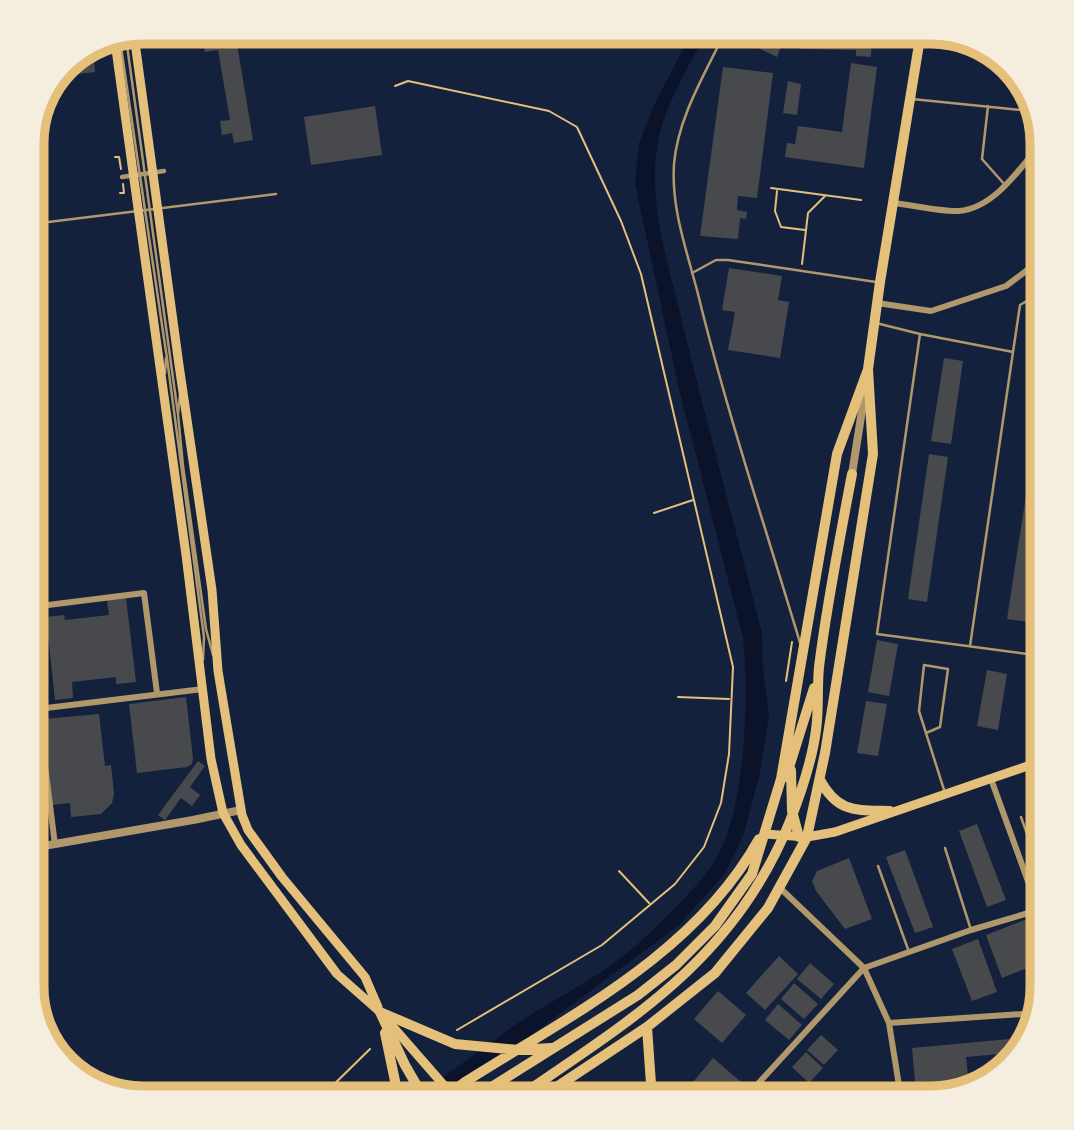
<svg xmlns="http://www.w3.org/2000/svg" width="1074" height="1130" font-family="'Golos Text',sans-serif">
  <rect width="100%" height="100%" fill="#14213d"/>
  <!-- water -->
  <path fill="#0b132b" d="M692 32H707C688 67 663 108 657 148 648 207 670 268 683 325 708 428 736 531 762 633L763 669 769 716 759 777 743 836 724 875 679 925 447 1098H416C448 1074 481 1049 514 1026 550 1001 592 981 626 954 653 931 695 891 714 862 746 813 749 696 743 638L679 389 635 184 639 143 655 103Z"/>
  <!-- building -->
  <path fill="#48494c" d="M201 32H235L253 140 234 143 232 133 222 135 220 121 230 120 218 50 205 52Z
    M763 32H787L777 57 756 47Z
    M856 32H872L871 57 856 56V50L800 49V34H856Z
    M93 50 95 72 61 76 69 59Z
    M851 63 877 67 864 168 785 157 787 143 795 144 798 126 842 132Z
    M723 67 773 73 757 198 738 196 737 210 747 212 746 219 740 218 738 239 700 236Z
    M788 81 801 84 797 115 783 113Z
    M375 106 382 155 311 165 304 117Z
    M729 268 782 276 778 300 789 302 780 358 728 350 735 312 722 310Z
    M944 358 963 361 951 444 931 441Z
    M1041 390H1042V449L1032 448Z
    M929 454 948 457 927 602 908 599Z
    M1030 469 1042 471V534L1029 622 1007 619Z
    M126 598 136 682 116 684V677L72 682 73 698 55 700 46 617 64 615 65 620 109 615 107 600Z
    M877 640 898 644 889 696 868 692Z
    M987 670 1007 674 998 730 977 726Z
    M186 697 193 758 192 764 187 767 137 773 129 704Z
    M866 701 887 704 878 756 857 753Z
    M99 714 105 766 111 765 114 794 112 803 101 814 71 817 70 803 52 805 44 719Z
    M198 761 205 766 190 787 200 795 192 806 181 798 165 820 158 815Z
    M1042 811V843L1032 815Z
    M977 824 1006 900 987 907 959 831Z
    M905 850 933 927 915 933 886 857Z
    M849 858 872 919 845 929 816 891 812 881 817 871Z
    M1027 919 1042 962 1002 978 986 935Z
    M978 939 997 992 972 1001 952 949Z
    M779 956 798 974 765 1010 746 993Z
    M810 963 834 984 821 999 797 979Z
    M794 983 818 1004 804 1019 781 999Z
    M718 991 746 1015 722 1043 694 1019Z
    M778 1004 802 1025 789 1040 765 1020Z
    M821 1035 838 1050 824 1065 807 1050Z
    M1010 1039 1011 1053 966 1057 969 1085 956 1089 916 1093 912 1048Z
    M806 1052 823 1068 809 1083 792 1067Z
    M713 1058 741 1082 727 1098H702L689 1087Z
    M882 1083 883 1098H853L852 1085Z"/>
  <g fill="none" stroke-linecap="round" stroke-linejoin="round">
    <!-- path -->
    <path stroke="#e5c07b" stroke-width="2" d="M395 86 408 81 549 111 577 127 621 221 641 274 733 667 729 754 721 803 704 847 675 884 602 945 457 1030
      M115 157H119L121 169
      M771 188 861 200
      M777 191 775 211 781 227 805 230
      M120 193H124L123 184
      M802 264 808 213 825 196
      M654 513 693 500
      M786 681 792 642
      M678 697 729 699
      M619 871 649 903
      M320 1098 370 1049
      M360 1098 376 1089 378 1093 369 1098"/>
    <!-- service -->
    <path stroke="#b1986c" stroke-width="2.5" d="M725 32C705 74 678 117 674 164 671 209 687 251 698 294 727 413 766 529 801 646
      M126 38 178 414
      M120 40 150 244
      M912 99 1031 111
      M988 106 982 159 1005 185
      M32 224 276 194
      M150 244 166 352
      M692 273 716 260H728L876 282
      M876 323 920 334
      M166 351 204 637 203 660
      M1013 352 1020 305 1042 292
      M165 373 166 358
      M180 395 178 414 183 466 206 629 213 655
      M970 646 1013 352 920 334 877 634 1042 656
      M926 733 940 727 948 669 924 665 919 711 945 793
      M1021 817 1042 876
      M945 848 971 930
      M878 866 909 952"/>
    <!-- pedestrian -->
    <path stroke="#b1986c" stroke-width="4.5" d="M122 177 164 171"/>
    <!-- minor -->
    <path stroke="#b1986c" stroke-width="6" d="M893 203C913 205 940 212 959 211 995 208 1021 167 1042 142
      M877 303 931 311 1006 286 1042 259
      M40 606 144 593 157 693
      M991 779 1042 920
      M55 845 38 709 203 689
      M780 888 864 968 889 1023 901 1098
      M889 1023 1037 1013
      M745 1098 864 968 971 930 1042 909"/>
    <!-- tertiary -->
    <path stroke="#b1986c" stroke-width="8" d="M852 474 866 385
      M32 848 193 820 241 810"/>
    <!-- secondary -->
    <path stroke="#e5c07b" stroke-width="9" d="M134 35 179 365 212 590 218 671 242 815 248 830 282 877 365 977 378 1007
      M115 42 186 555 211 759 223 813 241 845 337 974 380 1012 455 1098
      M765 834 807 837 835 832 1042 761"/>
    <!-- primary -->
    <path stroke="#e5c07b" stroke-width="10" d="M791 770 792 811 799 837
      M786 777 814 688
      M820 780C838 813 855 810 890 811
      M380 1012 455 1044 518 1050 551 1048
      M380 1012 405 1065 424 1098
      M647 1027 652 1098
      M385 1033 395 1081 392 1098
      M444 1098 465 1082C571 1015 696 953 759 839
      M474 1098 638 995 676 965 715 926 752 874 781 779 837 454 867 372
      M517 1098C633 1019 735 958 790 821 801 793 812 761 816 730 819 709 817 688 819 667 827 602 840 538 852 474
      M540 1098 647 1027 715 973 768 908 807 837 825 753 873 454 868 369 880 282 921 32"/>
  </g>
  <!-- crop -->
  <path d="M0 0H1074V1130H0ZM143 44H931A99 99 0 0 1 1030 143V987A99 99 0 0 1 931 1086H143A99 99 0 0 1 44 987V143A99 99 0 0 1 143 44Z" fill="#f5edde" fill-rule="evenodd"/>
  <path fill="none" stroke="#e5c07b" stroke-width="9" d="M143 44H931A99 99 0 0 1 1030 143V987A99 99 0 0 1 931 1086H143A99 99 0 0 1 44 987V143A99 99 0 0 1 143 44Z"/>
</svg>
